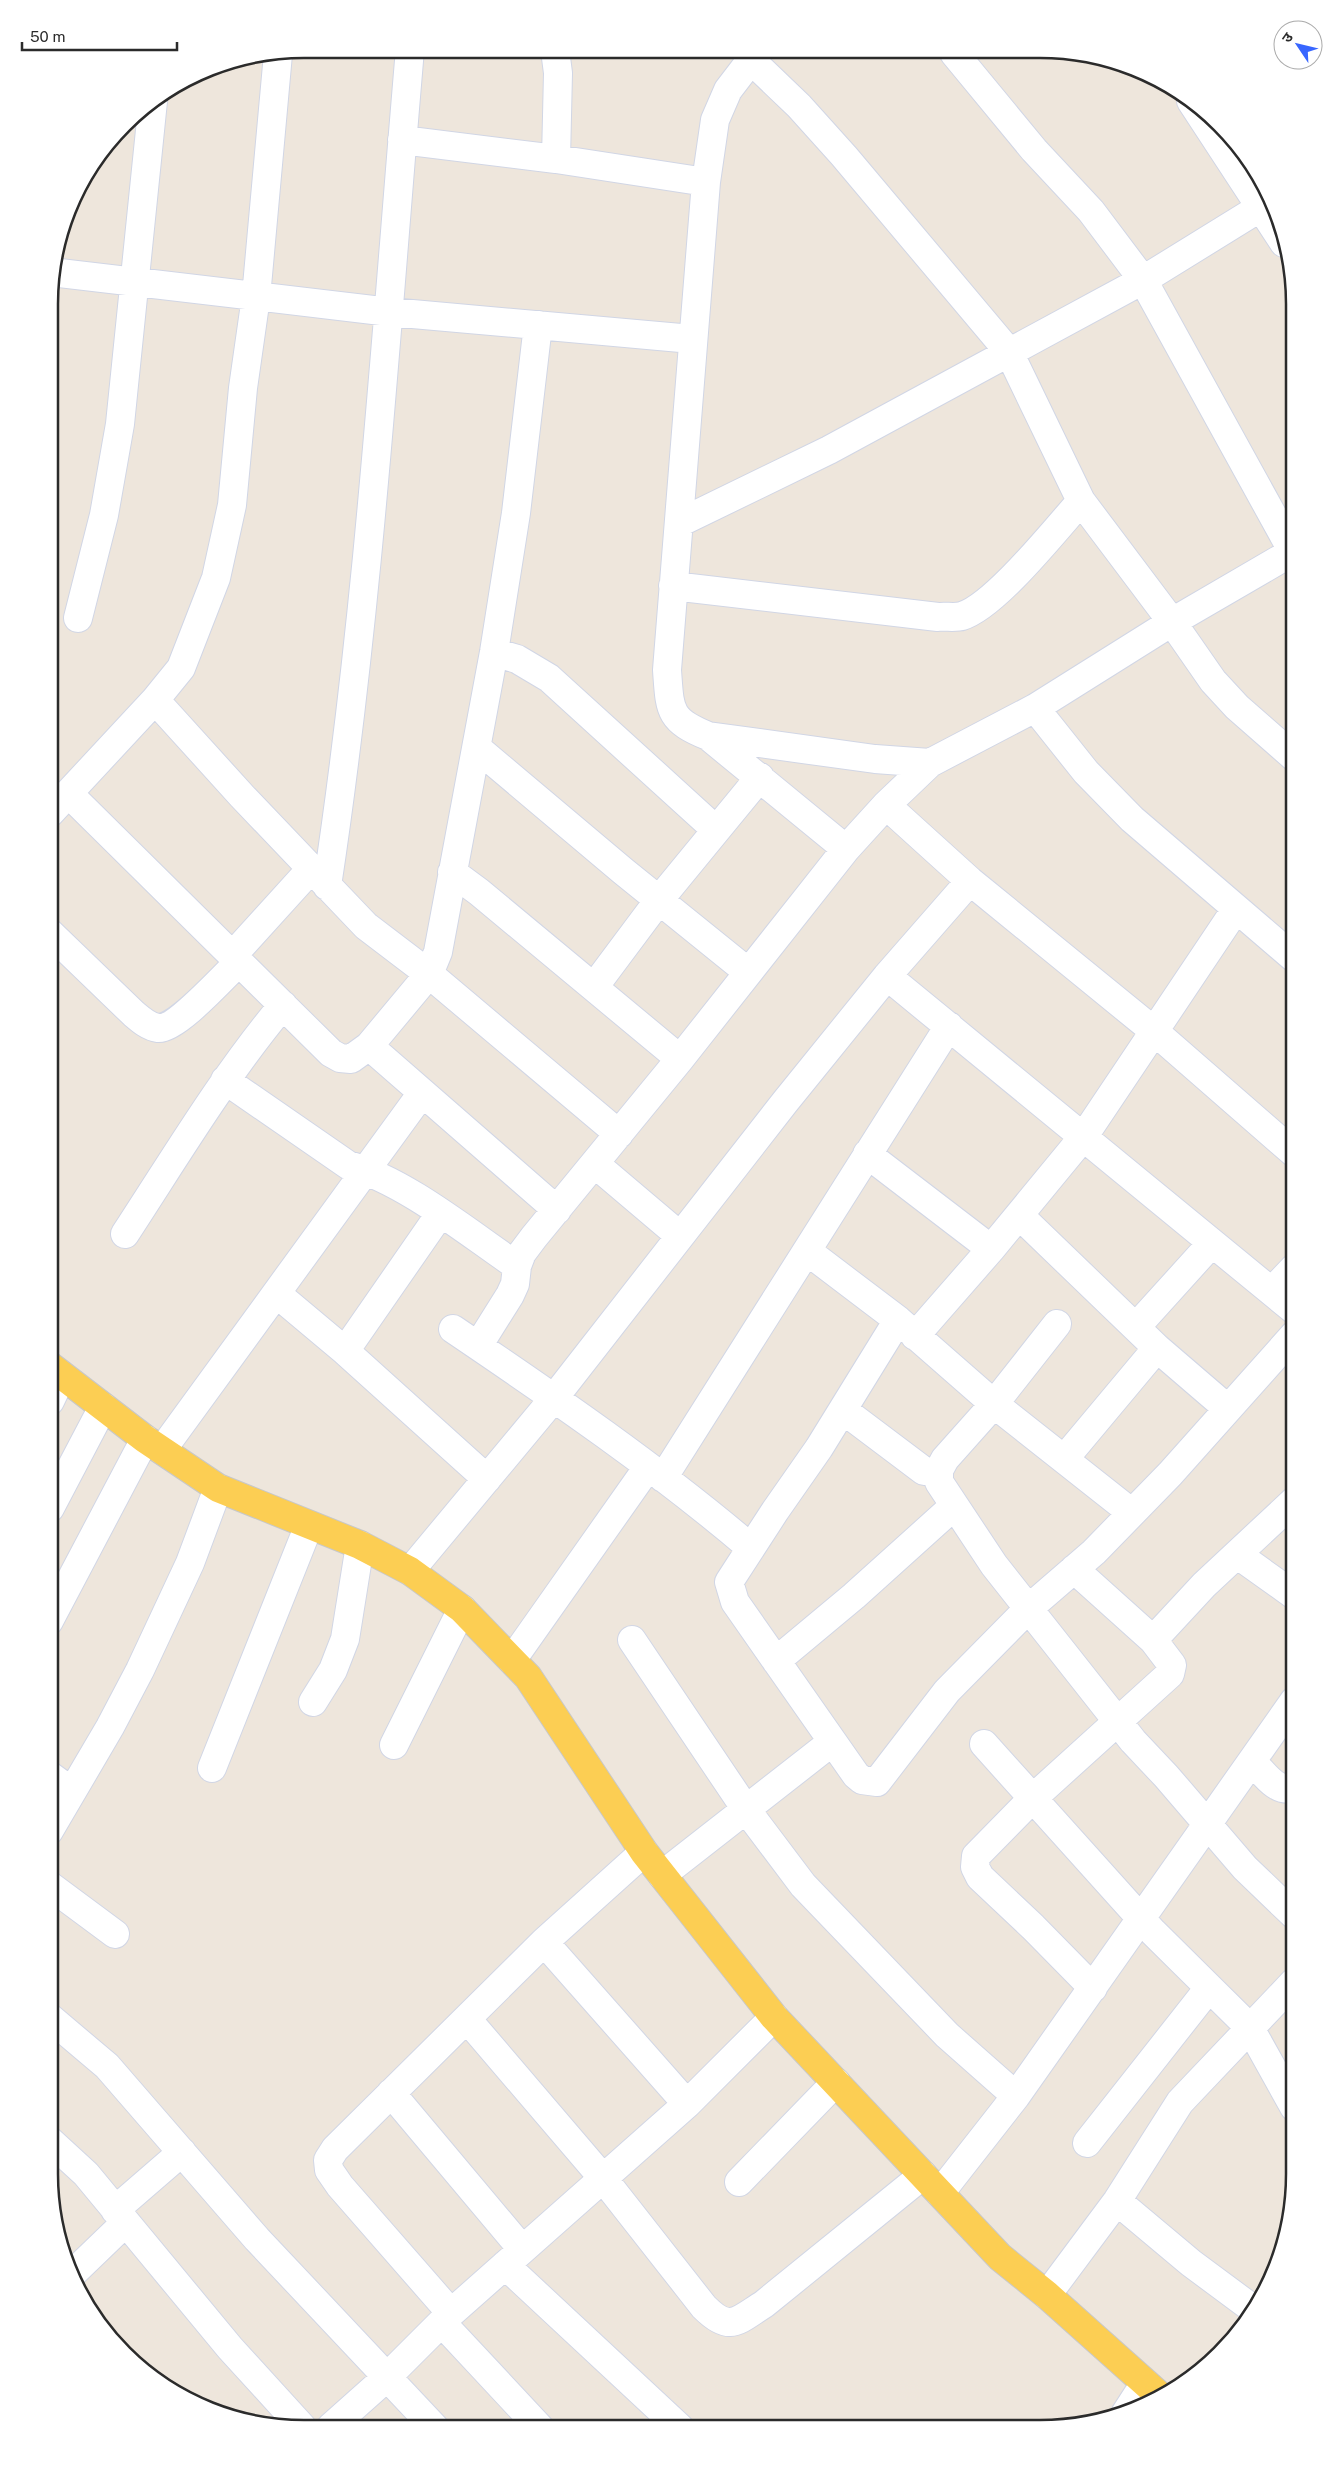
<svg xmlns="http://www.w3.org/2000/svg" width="1343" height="2478" font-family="'Public Sans','Noto Sans Devanagari',sans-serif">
  <rect width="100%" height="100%" fill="#eee6dc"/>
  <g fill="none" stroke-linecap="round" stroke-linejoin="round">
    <!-- minor casing -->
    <g stroke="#d1d6e5" stroke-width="30">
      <path id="minor" d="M555 50 558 73 556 159
        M746 51 751 60 799 106 844 156 1009 352 1081 501 1172 622 1213 681 1237 707 1294 757
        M954 53 1034 150 1091 211 1143 280 1294 554
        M751 60 728 90 715 120 706 182 667 670C670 710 668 720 708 736L875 759 930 763
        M1191 101 1284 243
        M402 140 556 159 706 182
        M51 272 390 312 692 339
        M679 523 829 450 1143 280 1271 201
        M673 586 938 617C945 616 955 618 962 616 995 606 1056 529 1081 501
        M78 618 104 515 120 424 153 101
        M494 652 517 659 549 678 715 829
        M155 700 242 796 366 926 429 974 619 1134
        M1035 708 1086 772 1132 819 1294 958
        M708 736 846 849
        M477 748 623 871 748 972
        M69 794 331 1053 340 1058 351 1059 369 1046 429 974 438 952 494 652 516 513 538 325
        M886 805 970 881 1154 1031 1294 1153
        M50 813 155 700 181 668 216 578 232 505 243 388 256 297 278 54
        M452 872 479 892 680 1059
        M327 886C369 609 386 329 410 49
        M50 933 134 1014C141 1020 149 1027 158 1028 176 1030 225 975 239 962
        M233 955 311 869
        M887 976 1294 1310
        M594 987 659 900 760 777
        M369 1046 557 1210
        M225 1080 348 1165C405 1181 467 1232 517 1266
        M867 1154 991 1249
        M595 1164 680 1236
        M1019 1215 1157 1348 1228 1409
        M125 1234C176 1156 223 1077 283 1005
        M807 1251 898 1320 994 1404 1132 1513
        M1272 1291 1294 1268
        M277 1294 345 1351 487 1479
        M898 1320 819 1448 775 1511 729 1582 735 1602 856 1775 862 1780 877 1782 947 1691 1028 1609 1094 1552 1170 1474 1294 1335
        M1057 1324 994 1404 945 1459 939 1470V1482L994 1565 1133 1741 1166 1776 1245 1868 1294 1915
        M1136 1327 1212 1243
        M453 1329C555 1398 657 1468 751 1548
        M915 1336 991 1249 1084 1136 1236 909
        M478 1346 510 1295 515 1284 517 1266 522 1253 534 1237 680 1059 846 849 886 805 930 763 1035 708 1172 622 1294 551
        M345 1351 440 1214
        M50 1401 62 1376
        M843 1410 924 1471
        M162 1450 422 1093
        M1065 1458 1157 1348
        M663 1478 949 1026
        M50 1508 103 1407
        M1238 1555 1294 1595
        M1074 1569 1153 1640 1172 1665 1170 1674 1033 1798 976 1856 975 1867 980 1877 1033 1927 1093 1988
        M410 1571 554 1398 785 1102 887 976 970 881
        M49 1621 145 1439
        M632 1640 745 1808 803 1885 947 2035 1016 2096
        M1153 1640 1204 1585 1294 1501
        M512 1660 648 1467
        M776 1661 854 1596 954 1506
        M313 1702 333 1670 345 1639 360 1545
        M984 1744 1153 1932 1250 2028 1294 2107
        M394 1745 462 1609
        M1252 1761C1263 1772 1277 1795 1294 1787
        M212 1768 309 1525
        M49 1775 71 1791
        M49 1831 110 1727 140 1670 190 1563 218 1488
        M662 1875 832 1742
        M49 1885 115 1934
        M544 1942 687 2104
        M49 2017 107 2066 257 2239 435 2428
        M467 2019 602 2177 704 2307C730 2333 737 2321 764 2304L923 2175
        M391 2093 522 2249
        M49 2140 86 2174 230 2348 302 2427
        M1087 2143 1209 1988
        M739 2182 836 2082
        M940 2193 1016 2096 1294 1701
        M1117 2201 1191 2263 1253 2309
        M115 2210 182 2152
        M505 2265 680 2428
        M71 2275 125 2223
        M1047 2295 1117 2201 1180 2102 1294 1982
        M451 2313 340 2186 329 2170 328 2160 335 2149 544 1942 644 1852
        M442 2323 540 2428
        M1125 2414 1145 2383
        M331 2427 386 2378 451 2313 687 2104 774 2017"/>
    </g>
    <!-- major casing -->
    <g stroke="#c8c8c8" stroke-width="30">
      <path id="major" d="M50 1366 145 1439 218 1488 360 1545 410 1571 462 1609 528 1677 644 1852 774 2017 1000 2257 1047 2295 1160 2396"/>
    </g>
    <!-- minor -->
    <use href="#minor" stroke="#fff" stroke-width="28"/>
    <!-- major -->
    <use href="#major" stroke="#fcce53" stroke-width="28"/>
  </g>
  <!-- crop -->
  <path d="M0 0H1343V2478H0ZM304 58H1040A246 246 0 0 1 1286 304V2174A246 246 0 0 1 1040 2420H304A246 246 0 0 1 58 2174V304A246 246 0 0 1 304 58Z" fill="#fff" fill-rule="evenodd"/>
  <path fill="none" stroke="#2b2b2b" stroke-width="2.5" d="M304 58H1040A246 246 0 0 1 1286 304V2174A246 246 0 0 1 1040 2420H304A246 246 0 0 1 58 2174V304A246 246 0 0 1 304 58Z"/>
  <!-- north arrow -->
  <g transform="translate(1298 45) rotate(305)"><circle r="24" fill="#ffffff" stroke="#aaaaaa"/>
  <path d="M0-4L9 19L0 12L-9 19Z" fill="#3866ff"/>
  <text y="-8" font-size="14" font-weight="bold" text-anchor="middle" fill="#2b2b2b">उ</text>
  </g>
  <!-- scale -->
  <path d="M22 42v8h155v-8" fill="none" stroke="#2b2b2b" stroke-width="2.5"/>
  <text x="30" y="42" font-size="15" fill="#2b2b2b" stroke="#ffffff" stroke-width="4" paint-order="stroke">50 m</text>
</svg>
